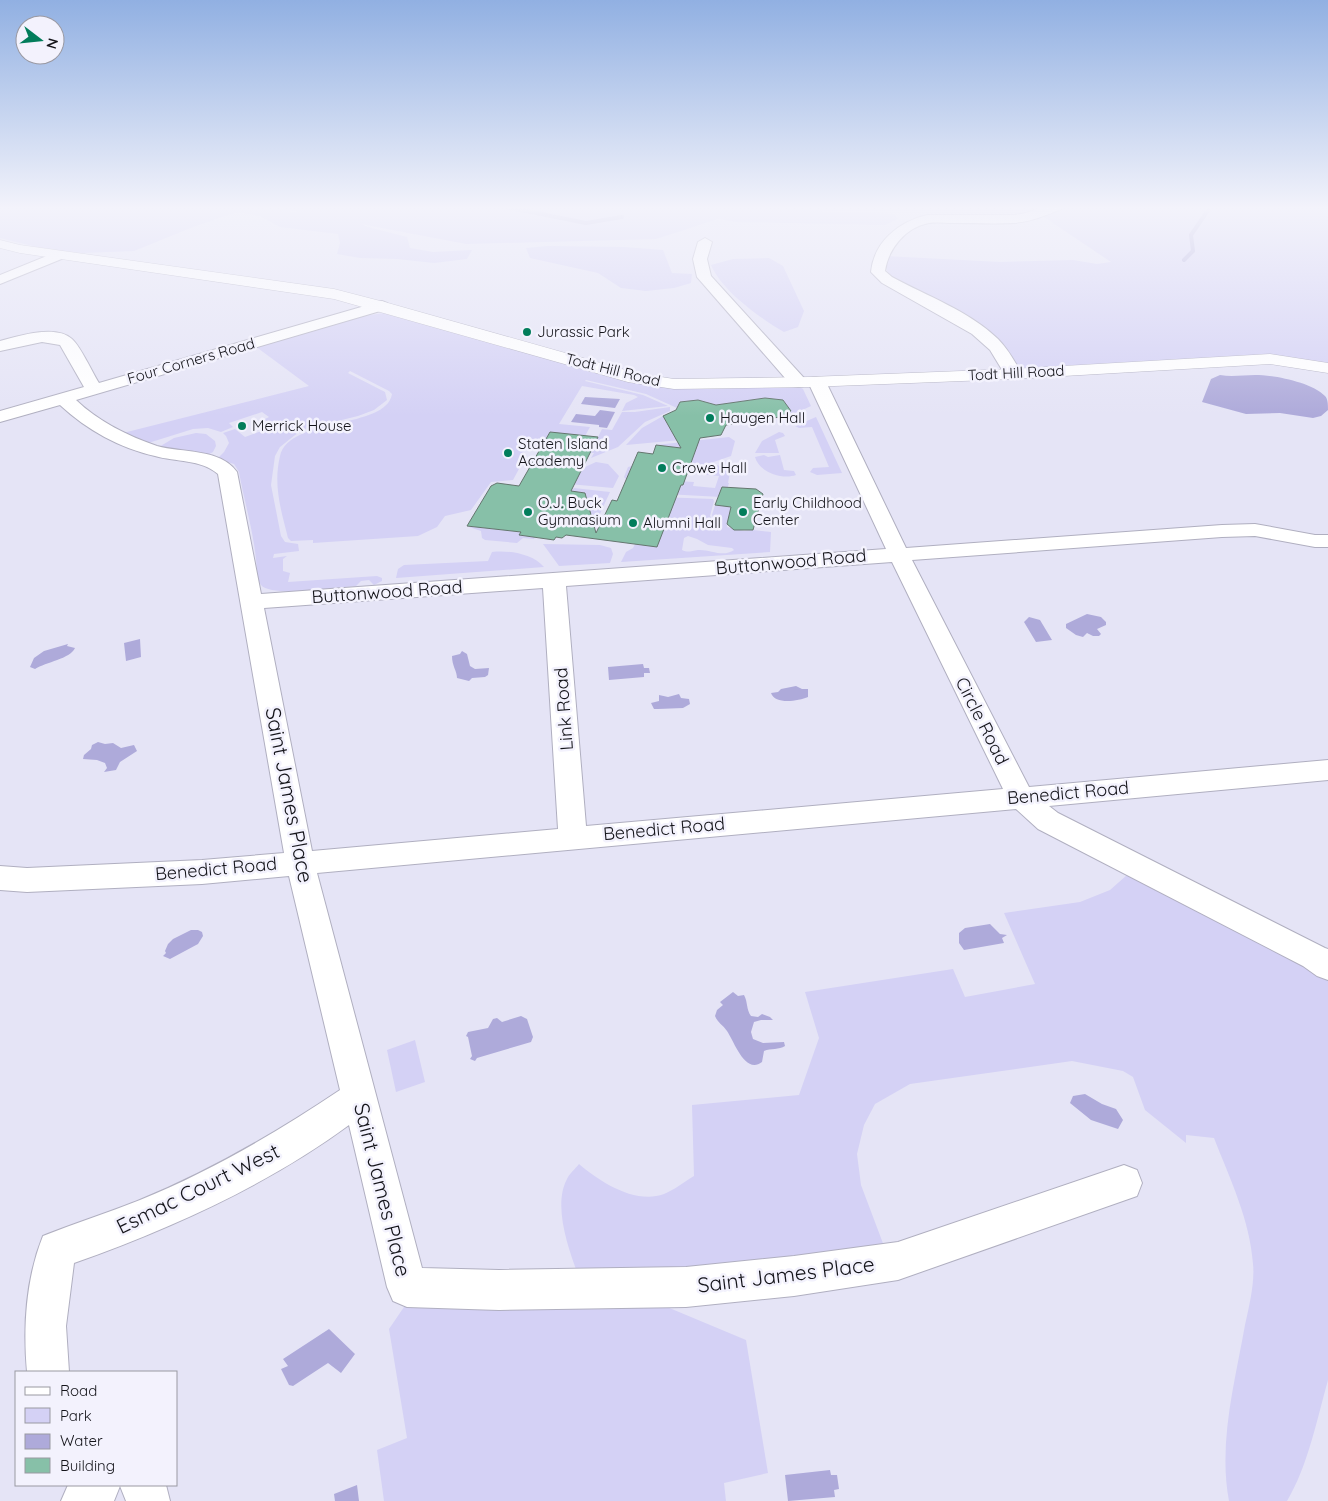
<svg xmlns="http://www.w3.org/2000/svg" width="1328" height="1501" font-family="Quicksand,sans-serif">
  <rect width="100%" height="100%" fill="#e5e4f6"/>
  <!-- green -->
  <path fill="#d4d1f5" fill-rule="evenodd" d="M0 206H254L250 207 305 213 273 206H781L779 210 894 214 898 219 885 225 737 222 718 219 656 239 466 244 361 224 368 227 407 237 410 248 433 252 472 250 467 259 434 263 397 259 360 258 337 254 340 243 338 234 280 227 260 216 237 212 193 227 134 251 82 253 45 249 0 238Z
    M1063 206H1328V364L1300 360 1023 368 894 280C886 272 885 267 885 256L1000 262 1073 260 1097 264 1111 262 1041 215Z
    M548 246 624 247 663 250 672 273 692 274 691 283 674 288 646 291 621 288 598 273 530 258 526 248Z
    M769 258 783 266 804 311 798 327 784 332C760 318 722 291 711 265L733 259Z
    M384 313 691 389 798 386 803 389 811 406 794 414 780 417 791 411 753 404 715 405 698 400 680 402 677 408 646 394 586 380 585 381 643 395 668 406 622 411 626 403 638 397 634 395 582 386 559 424 590 427 585 436 550 432 540 449 526 448 523 453 526 456 513 480 491 482 471 510 445 516 437 527 418 536 313 543V540L291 541 288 538C281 510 273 485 280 456 290 416 386 430 392 394L389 391 350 371 348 373 385 392 387 400 374 410 358 416 305 429 295 435 280 447 275 456 271 485 281 536 285 542 298 544 299 551 274 554 273 558 287 556 283 559V571L290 573 288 582 377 576 382 578V581L374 585 369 580 361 581 356 586C338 587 272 598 261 585 256 579 257 566 256 559 253 530 244 500 239 472L234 464 217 459 224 452 229 443 226 436 223 433 235 429 245 437 267 429 259 422 269 417 262 412 229 423 233 427 221 432 208 428 193 429 145 444 119 434 309 386 255 346 364 316Z
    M670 407V411L645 422 618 447 591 458 594 453 584 452 591 439H597L602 429 612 430 622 412H635Z
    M663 416 671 431 691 433 702 438 626 445 642 428Z
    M816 417 842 473 817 475 810 472 813 468 829 467 812 427 799 428 795 426Z
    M779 432 783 433 785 436 775 440 779 453H755L762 441Z
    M196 433 206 434 215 441 216 446 213 452 206 456 159 447 174 438Z
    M729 437 735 441 731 456 699 467 690 466 695 450 656 445Z
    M764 455 768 457 780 455 784 470 794 471 796 475C782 480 759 472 755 457Z
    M596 462 608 464 619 476 613 488 569 484 576 471Z
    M714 465 722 466 730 472 728 483H729L726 493 721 497 647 493 637 491 624 477 628 467 632 466 627 478 694 482 693 486 715 488 719 476 699 474 701 469Z
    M574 488 610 492 593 529 571 491Z
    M660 497 713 499 714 501 710 516 718 527 712 515 715 505 731 507 727 527 744 531 753 530 771 532 770 552 621 562 626 552 633 548ZM688 536 697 539 708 545 732 548 734 550C723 558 710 549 698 550 691 551 688 553 682 550L684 538Z
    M469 522 471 526 521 532 520 535 535 537 534 539 523 538 517 543 485 540 482 538 481 531 469 527Z
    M543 544 600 545 611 548 613 554 610 563 559 566Z
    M492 552C509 550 533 554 544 567L396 578 398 569 404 565 488 561Z
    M1127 875 1328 977V1380C1317 1419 1308 1466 1287 1501H1229C1218 1443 1235 1382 1245 1325 1249 1307 1255 1282 1253 1264 1250 1220 1230 1179 1214 1138L1186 1135V1143L1145 1110 1133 1077 1123 1071 1072 1061 910 1084 875 1104 864 1125 857 1154 861 1185 884 1246 715 1270 577 1272C568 1247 553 1205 567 1179 569 1174 575 1169 579 1164 599 1181 635 1205 664 1194 674 1190 684 1182 694 1176L692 1105 799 1095 819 1038 805 992 953 969 965 997 1035 984 1004 913 1080 902 1110 890Z
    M415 1040 425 1082 396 1092 387 1050Z
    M558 1305 667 1307 746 1340 768 1473 724 1483 726 1501H384L377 1450 407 1438 389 1329 404 1307Z"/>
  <!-- water -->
  <path fill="#aeaada" d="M1220 375C1232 377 1243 375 1255 375 1273 375 1311 382 1325 396 1328 399 1328 405 1328 410L1321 416 1313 418 1280 413 1246 414 1202 402 1211 379Z
    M585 397 620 399 615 408 581 404Z
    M600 410 615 412 607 428 599 427V425L571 422 576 414 595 416Z
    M1087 614 1101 617 1106 622V625L1097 629 1101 634 1099 636H1093L1087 633 1083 637 1076 635 1066 628V624Z
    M1029 617 1040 620 1052 640 1036 642 1024 622Z
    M140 639 141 657 126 661 124 643Z
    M68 644 67 646 75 648C70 659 46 662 35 669L30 667 34 658 44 651Z
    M462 651 467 654 470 666 475 669 489 668 488 675 485 677 472 678 469 681 457 678C457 671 452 666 452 656L460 654Z
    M643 664 644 668H649L650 673H644V677L609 680 608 667Z
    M796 686 802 689H808V697C798 701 775 705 771 693L778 692 781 689Z
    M679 694 681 698 689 699 690 704 683 708 658 709H654L651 703 659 701V695L668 697Z
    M98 742 105 744 113 743 121 748 134 745 137 751 120 762 116 770 104 772 107 768 105 763 97 760 83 759 84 755 91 749 92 745Z
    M990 924 1000 934 1007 935 1002 938 1004 943 964 950 959 943V933L965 928Z
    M191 930H198L202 932 203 936 198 944 170 959 163 956 166 953 165 951 168 944 173 939Z
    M733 992 738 996 744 995C748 1002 746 1009 751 1016L758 1017 762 1014 770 1017 773 1020H761L754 1022 751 1032 753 1039 763 1043 784 1042 785 1046C779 1050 771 1048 764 1051L762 1062C745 1075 734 1041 727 1031 723 1025 718 1023 715 1016L717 1010 723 1005 720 1002Z
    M521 1016 527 1019 533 1037 531 1042 477 1058 475 1061 470 1059 472 1056 468 1037 466 1036 468 1032 488 1028 493 1019 497 1018 502 1022Z
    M1085 1094 1102 1104 1116 1109 1123 1120 1118 1129 1091 1120 1070 1103 1073 1096Z
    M329 1329 355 1354 341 1373 328 1363 293 1386 289 1385 281 1369 288 1366 283 1359Z
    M830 1470 831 1475H837L839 1489 834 1490 835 1497 788 1501 785 1475Z
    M357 1485 359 1501H335L334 1494Z"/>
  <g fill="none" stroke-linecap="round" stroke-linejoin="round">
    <!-- stream -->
    <path stroke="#aeaada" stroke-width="4" d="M501 206 586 223 622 217
      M1184 260 1193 251 1191 235 1211 206"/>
  </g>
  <!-- building -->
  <path fill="#87c0a8" stroke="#64766e" d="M765 398 783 400 791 411 780 417 726 425 721 435 700 438 683 485H681L657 547 566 535 562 538 556 537 554 540 519 535 521 532 467 526 491 486 497 483 519 486 550 432 598 437 571 491 585 493 596 533 612 500 617 501 638 452 653 454 656 445 681 448 663 416 676 410 680 402 698 400 716 405Z
    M722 487 756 489 763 494 753 530H734L727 524 731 507 715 505Z"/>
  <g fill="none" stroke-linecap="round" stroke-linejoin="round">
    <!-- minor casing -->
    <g stroke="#b0afc0" stroke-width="2">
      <path id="minor" d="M1046 206H1063L1062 209C1046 215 1031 222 1014 223 993 224 973 223 952 223 945 223 936 222 929 223 906 227 888 249 885 271L892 277C927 296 969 311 998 339 1008 349 1015 362 1022 374L1019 378H1007L990 350 972 334 882 283 871 272C874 242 898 222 927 215H1015L1026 213Z
        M705 238 712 242 707 259 711 276 804 378 807 382 804 386 798 387 792 386 697 277 693 259 698 242Z
        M59 251 64 252 66 255 64 258 0 284V275Z
        M382 301 387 303 390 306 387 309 76 400C99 422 128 436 157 446 182 453 220 448 237 472L261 594 886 549 808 382 811 378 817 377 823 378 826 382 906 548 1222 525 1255 524 1315 535H1328V547H1315L1255 536 1222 537 912 560 1029 787 1328 760V780L1049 806 1058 813 1325 948 1328 949V980L1317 976 1303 966 1038 829 1016 809 317 873 422 1268 499 1270 686 1267 794 1256 898 1242 1124 1165 1137 1170 1142 1183 1137 1196 898 1280 794 1296 686 1307 499 1310 407 1307 393 1301 387 1287 349 1125C266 1186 170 1229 74 1263L66 1326 69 1372H27C23 1328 26 1278 43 1236 75 1223 108 1213 140 1200 211 1171 276 1133 340 1090L289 876 202 884 27 892 0 890V866L27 868 202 860 284 853 218 474C201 459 175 462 155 456 120 448 87 430 60 405L0 422V411L84 387 60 345 42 342 0 351V341C18 336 56 324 72 339 81 347 92 372 99 383ZM892 562 1003 789 586 826 566 586ZM543 588 558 829 312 851 264 608Z
        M68 1485H166L170 1501H126L120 1486 114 1501H61Z"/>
    </g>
    <!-- tertiary casing -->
    <g stroke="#b0afc0" stroke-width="1">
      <path id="tertiary" d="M0 240 20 245 334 289 388 303 636 373 674 379 809 377 1013 369 1270 354 1328 363V373L1270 364 1013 379 809 387 674 389 628 382 334 299 20 253 0 248Z"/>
    </g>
    <!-- minor -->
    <use href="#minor" fill="#fff" fill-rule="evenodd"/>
    <!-- tertiary -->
    <use href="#tertiary" fill="#fff" fill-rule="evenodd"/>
  </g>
  <!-- sky -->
  <linearGradient id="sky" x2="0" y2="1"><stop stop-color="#91b0e2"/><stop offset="0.5" stop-color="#f3f3fb"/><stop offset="1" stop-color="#f3f3fb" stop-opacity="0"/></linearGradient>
  <rect width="1328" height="416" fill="url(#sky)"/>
  <!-- markers -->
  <g fill="#027d5b" stroke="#f3f2fd" stroke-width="2">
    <circle cx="527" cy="332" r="5"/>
    <circle cx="710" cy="418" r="5"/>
    <circle cx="242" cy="426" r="5"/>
    <circle cx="508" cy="453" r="5"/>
    <circle cx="662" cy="468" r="5"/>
    <circle cx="528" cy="512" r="5"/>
    <circle cx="743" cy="512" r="5"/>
    <circle cx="633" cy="523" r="5"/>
  </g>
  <g text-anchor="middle" stroke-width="5" stroke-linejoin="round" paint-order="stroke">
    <!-- far-poi labels -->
    <g font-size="15" fill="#14141a" stroke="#f3f2fd" text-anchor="start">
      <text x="537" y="337">Jurassic Park</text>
      <text x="720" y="423">Haugen Hall</text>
      <text x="252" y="431">Merrick House</text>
      <text x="518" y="449">Staten Island<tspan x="518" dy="17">Academy</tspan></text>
      <text x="672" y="473">Crowe Hall</text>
      <text x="538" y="508">O.J. Buck<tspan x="538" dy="17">Gymnasium</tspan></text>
      <text x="753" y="508">Early Childhood<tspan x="753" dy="17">Center</tspan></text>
      <text x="643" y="528">Alumni Hall</text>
    </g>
    <!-- far-street labels -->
    <g font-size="15" fill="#14141a" stroke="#f3f2fd">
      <text transform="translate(191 361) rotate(-16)" y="5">Four Corners Road</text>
      <text transform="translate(613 370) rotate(14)" y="5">Todt Hill Road</text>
      <text transform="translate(1016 373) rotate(-3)" y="5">Todt Hill Road</text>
    </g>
    <!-- street labels -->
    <g font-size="18" fill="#14141a" stroke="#f3f2fd">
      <text transform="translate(791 562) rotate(-5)" y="6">Buttonwood Road</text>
      <text transform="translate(387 592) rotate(-4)" y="6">Buttonwood Road</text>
      <text transform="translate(564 709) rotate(-94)" y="6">Link Road</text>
      <text transform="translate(982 721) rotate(63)" y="6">Circle Road</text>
      <text transform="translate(1068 793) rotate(-5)" y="6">Benedict Road</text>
      <text transform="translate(664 829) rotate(-5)" y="6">Benedict Road</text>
      <text transform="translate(216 869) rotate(-5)" y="6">Benedict Road</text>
    </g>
    <!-- near-street labels -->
    <g font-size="21" fill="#14141a" stroke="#f3f2fd">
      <text transform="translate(289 795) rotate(79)" y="7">Saint James Place</text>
      <text transform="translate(198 1189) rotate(-26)" y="7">Esmac Court West</text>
      <text transform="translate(382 1190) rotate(76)" y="7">Saint James Place</text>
      <text transform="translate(786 1275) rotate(-7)" y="7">Saint James Place</text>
    </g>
  </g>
  <!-- legend -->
  <rect x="15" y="1371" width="162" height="115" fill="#f3f2fd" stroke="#9a99a2"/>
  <rect x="25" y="1387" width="25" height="8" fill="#ffffff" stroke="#9a99a2"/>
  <text x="60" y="1396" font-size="15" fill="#14141a">Road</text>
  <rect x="25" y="1408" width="25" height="15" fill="#d4d1f5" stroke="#9a99a2"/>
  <text x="60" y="1421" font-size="15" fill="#14141a">Park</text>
  <rect x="25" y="1434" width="25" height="15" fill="#aeaada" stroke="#9a99a2"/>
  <text x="60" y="1446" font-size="15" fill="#14141a">Water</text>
  <rect x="25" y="1458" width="25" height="15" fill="#87c0a8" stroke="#9a99a2"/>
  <text x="60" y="1471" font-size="15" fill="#14141a">Building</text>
  <!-- north arrow -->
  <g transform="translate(40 40) rotate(106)"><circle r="24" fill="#f3f2fd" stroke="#9a99a2"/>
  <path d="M0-4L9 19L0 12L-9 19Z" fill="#027d5b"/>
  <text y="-8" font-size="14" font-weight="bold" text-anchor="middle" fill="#14141a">N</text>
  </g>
</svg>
